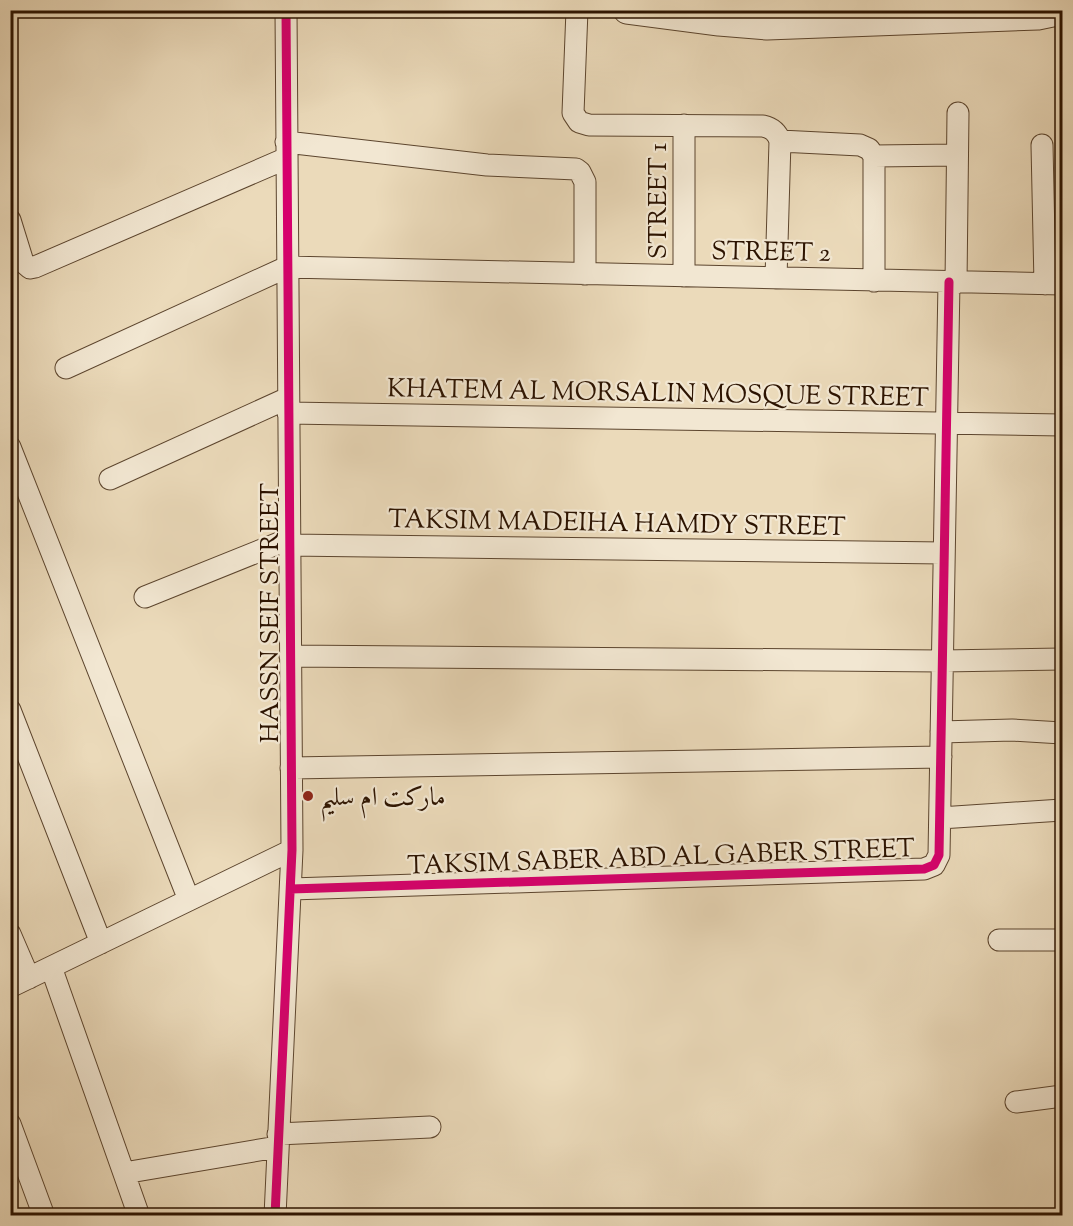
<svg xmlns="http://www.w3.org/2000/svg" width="1073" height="1226" font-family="'Sorts Mill Goudy',Amiri,serif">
  <rect width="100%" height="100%" fill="#ebdaba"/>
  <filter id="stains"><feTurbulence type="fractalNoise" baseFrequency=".00333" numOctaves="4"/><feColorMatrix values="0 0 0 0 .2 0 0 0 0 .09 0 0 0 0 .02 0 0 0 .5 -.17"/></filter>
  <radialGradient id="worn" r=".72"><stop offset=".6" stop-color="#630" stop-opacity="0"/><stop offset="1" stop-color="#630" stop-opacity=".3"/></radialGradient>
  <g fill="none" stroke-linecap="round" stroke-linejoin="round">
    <!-- minor casing -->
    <g stroke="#5c452e" stroke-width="23">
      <path id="minor" d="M577 10 573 113 579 122 589 125 763 126C772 128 777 132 780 141L776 278
        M780 141 860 145 869 149 874 156V281
        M286 142 487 165 576 169 580 172 585 182V274
        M1042 145 1045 284
        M874 156 957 155
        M10 220 23 262 30 268 35 267 287 158
        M684 276V125
        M956 283 958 113
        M66 368 287 267 1062 284
        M288 413 1062 425
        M10 447 189 900
        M110 479 288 398
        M289 545 944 553
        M145 597 289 539
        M290 656 942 661 1062 659
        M10 710 101 943
        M941 732 1012 730 1062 733
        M291 768 941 757
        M940 818 1062 810
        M291 889 924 869 934 865 939 855 949 282
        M10 934 29 978
        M999 940H1062
        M51 967 139 1216
        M10 987 292 850
        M1016 1102 1062 1096
        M10 1124 44 1216
        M278 1134 430 1127
        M124 1173 277 1147
        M275 1216 292 850 286 10"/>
    </g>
    <!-- tertiary casing -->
    <g stroke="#5c452e" stroke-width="29">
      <path id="tertiary" d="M627 10 719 22 767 26 1038 16 1062 11"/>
    </g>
    <!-- minor -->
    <use href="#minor" stroke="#f2e7d2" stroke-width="21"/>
    <!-- tertiary -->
    <use href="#tertiary" stroke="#f2e7d2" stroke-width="27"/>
    <!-- cycleway casing -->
    <g stroke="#f2e7d2" stroke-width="13">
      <path id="cycleway" d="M291 889 924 869 934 865 939 855 949 282
        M275 1216 292 850 286 10"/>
    </g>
    <!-- cycleway -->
    <use href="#cycleway" stroke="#d6006c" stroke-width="9"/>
  </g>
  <!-- markers -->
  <circle fill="#8f2418" stroke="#f2e7d2" stroke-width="2" cx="308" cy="796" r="6"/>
  <g text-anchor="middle" stroke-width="4.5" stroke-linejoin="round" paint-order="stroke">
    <!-- street labels -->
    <g font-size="26" fill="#2c1300" stroke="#f2e7d2">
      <text transform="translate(657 201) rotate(-90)" y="9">STREET 1</text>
      <text transform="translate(771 251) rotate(1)" y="9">STREET 2</text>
      <text transform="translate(658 392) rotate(1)" y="9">KHATEM AL MORSALIN MOSQUE STREET</text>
      <text transform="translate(617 522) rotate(1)" y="9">TAKSIM MADEIHA HAMDY STREET</text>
      <text transform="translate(269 613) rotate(-90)" y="9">HASSN SEIF STREET</text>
      <text transform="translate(661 856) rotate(-2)" y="9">TAKSIM SABER ABD AL GABER STREET</text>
    </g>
    <!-- poi labels -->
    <g font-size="26" fill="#2c1300" stroke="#f2e7d2" text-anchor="start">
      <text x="320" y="805">ماركت ام سليم</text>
    </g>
  </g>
  <!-- margin -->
  <rect width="1073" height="1226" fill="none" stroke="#ebdaba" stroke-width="36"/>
  <rect x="12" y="12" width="1049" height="1202" fill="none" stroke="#2c1300" stroke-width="3"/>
  <rect x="18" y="18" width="1037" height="1190" fill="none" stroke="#2c1300" stroke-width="1.5"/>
  <rect width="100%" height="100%" filter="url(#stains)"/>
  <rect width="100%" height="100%" fill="url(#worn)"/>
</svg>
